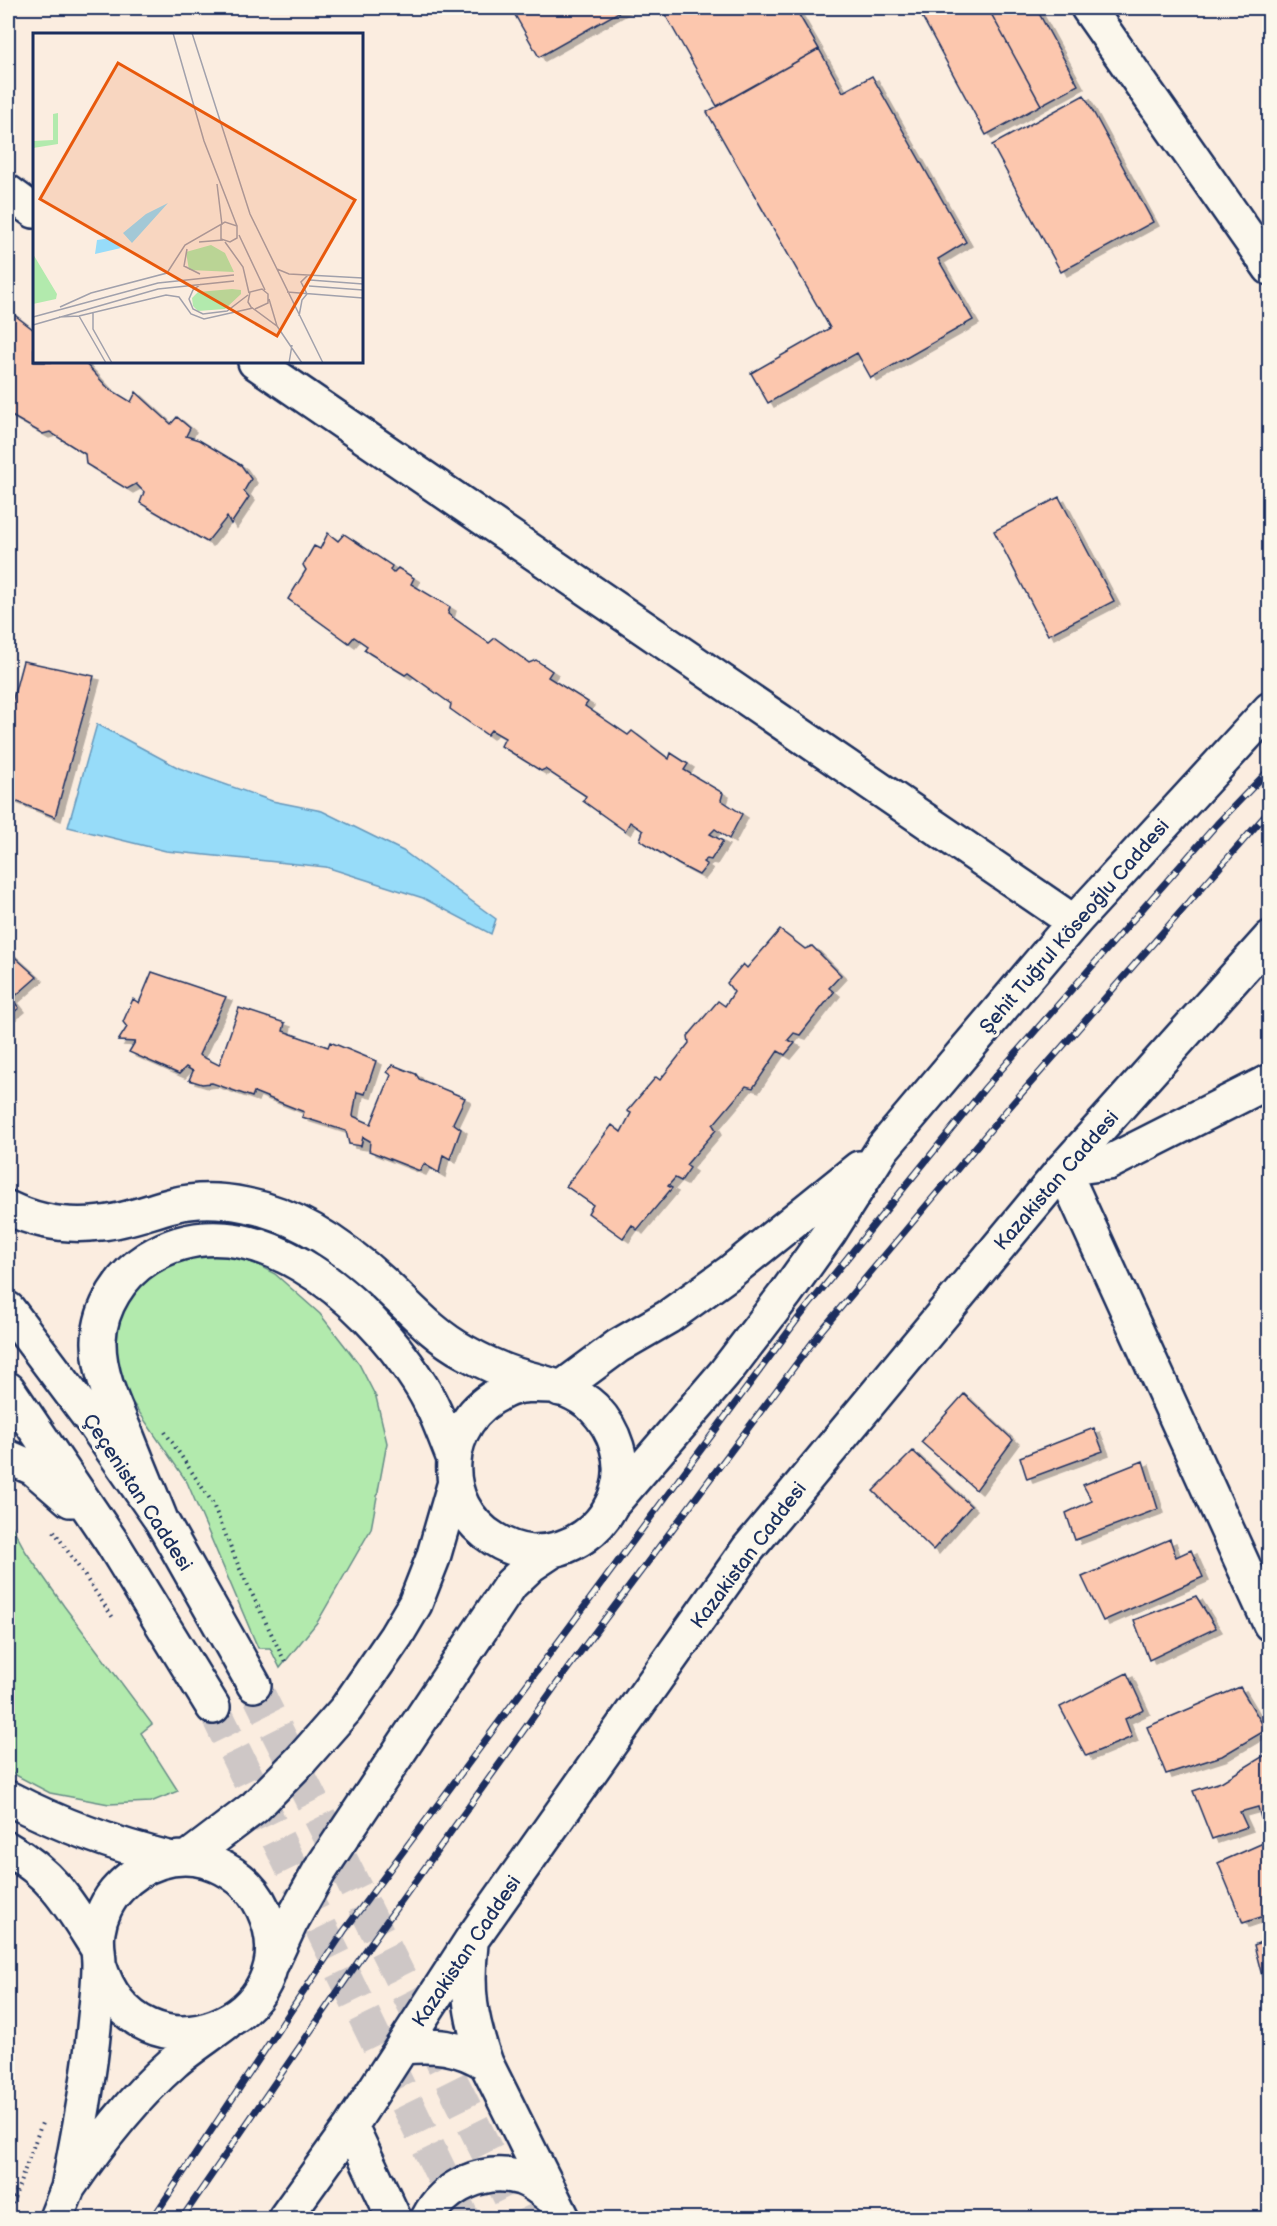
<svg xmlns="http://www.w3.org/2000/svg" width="1277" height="2226" font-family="'Balsamiq Sans',sans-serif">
  <defs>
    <filter id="shadow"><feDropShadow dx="6" dy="4" stdDeviation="0" flood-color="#0004"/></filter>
  </defs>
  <rect width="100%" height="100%" fill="#fbede0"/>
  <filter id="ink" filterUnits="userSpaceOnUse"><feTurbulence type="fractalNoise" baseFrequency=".0167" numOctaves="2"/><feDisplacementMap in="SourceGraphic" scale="12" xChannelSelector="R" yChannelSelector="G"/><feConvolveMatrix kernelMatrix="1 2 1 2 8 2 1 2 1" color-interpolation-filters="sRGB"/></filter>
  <g filter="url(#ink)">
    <!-- green -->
    <path fill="#b2eaad" stroke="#668c86" stroke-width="1.5" d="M222 1246 275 1274 320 1314 359 1364 376 1397 387 1443 371 1529 318 1621 280 1668 270 1648H258L187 1482 115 1377 105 1340 125 1273Z
      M8 1519 26 1552 64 1606 152 1724 141 1733 178 1791 151 1802 109 1804 50 1793 8 1771Z"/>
    <!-- water -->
    <path fill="#97dcf9" stroke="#6597bb" stroke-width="1.5" d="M97 724 179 768 272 801 322 811 403 851 496 919 491 934 423 898 326 867 166 851 68 827Z"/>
    <!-- building -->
    <path fill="#fcc7ae" stroke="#1b2f5e" stroke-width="1.5" filter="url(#shadow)" d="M511 8H626L539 57Z
      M665 8H795L819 49 717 106 662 9Z
      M925 8H988L1041 105 986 135 919 11Z
      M988 8H1036L1078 85 1041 105Z
      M819 49 843 92 872 76 966 242 938 259 973 320 871 378 857 353 768 403 751 373 830 328 707 112Z
      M1084 95 1153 222 1061 272 992 145Z
      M8 310 34 330V362H84L108 388 131 402 136 392 171 424 177 417 190 428 186 436 199 440 241 465 251 479 244 491 249 497 231 524 227 517 207 542 140 503 144 492 136 484 127 489 86 464 85 454 50 432 43 434 8 414Z
      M1059 497 1114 601 1048 635 994 531Z
      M328 533 338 541 344 534 392 566 390 570 393 573 398 568 414 578 411 584 450 607 448 614 489 643 495 638 529 663 536 660 552 671 548 677 588 702 585 706 628 735 632 731 669 759 671 753 688 764 684 770 723 793 721 800 742 814 729 839 715 829 710 834 723 841 711 860 707 859 703 862 707 865 699 875 678 864 640 840 643 831 630 822 625 831 583 801 586 796 545 769 541 771 501 746 505 738 491 730 487 735 450 709 451 704 408 673 405 675 364 650 367 646 354 637 349 643 288 599 306 570 303 565 314 546 320 549Z
      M23 661 94 676 55 817 8 798V717Z
      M780 930 805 949 812 946 841 975 829 988 834 992 800 1035 794 1033 788 1040 795 1043 785 1055 778 1051 753 1088 746 1086 713 1125 716 1130 686 1165 690 1168 681 1181 675 1178 668 1186 672 1188 637 1230 632 1225 623 1238 588 1213 593 1205 566 1186 612 1125 621 1132 631 1113 627 1111 656 1077 660 1080 689 1043 688 1036 718 1001 725 1006 734 992 727 983 743 964 747 968Z
      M8 951 37 977 12 999 19 1008 8 1017Z
      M152 972 226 997 199 1055 219 1065 239 1008 285 1023 283 1031 328 1047 330 1042 376 1061 365 1094 357 1092 353 1116 371 1124 391 1075 387 1072 393 1065 416 1074 419 1079 465 1098 453 1123 461 1129 450 1159 443 1155 439 1173 424 1164 420 1171 369 1151 370 1141 363 1137 361 1146 349 1144 346 1131 302 1117 304 1112 254 1092 252 1097 212 1083 202 1084 189 1080 193 1071 186 1067 179 1074 129 1052 135 1042 118 1041 127 1027 123 1022 133 999 139 1003Z
      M964 1394 1013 1440 976 1490 921 1442Z
      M1094 1428 1103 1451 1027 1479 1020 1457Z
      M913 1451 971 1506 933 1550 873 1491Z
      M1143 1461 1158 1509 1075 1540 1066 1513 1092 1501 1083 1485Z
      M1170 1539 1176 1557 1191 1550 1203 1577 1103 1621 1082 1577Z
      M1196 1596 1216 1628 1149 1660 1134 1620Z
      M1127 1673 1144 1710 1125 1719 1132 1737 1086 1756 1060 1707Z
      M1240 1687 1266 1730 1222 1756 1166 1774 1147 1727Z
      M1270 1752V1814L1261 1818 1258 1807 1240 1812 1247 1827 1212 1839 1193 1791 1221 1782Z
      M1270 1840V1914L1243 1923 1218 1863Z
      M1270 1938V2003H1269L1254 1945Z"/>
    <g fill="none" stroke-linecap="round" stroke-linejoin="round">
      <!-- major-tunnel -->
      <path stroke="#cec7c6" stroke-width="33" stroke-dasharray="33 16" stroke-linecap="butt" d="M254 1685 520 2218
        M213 1707 463 2218"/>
      <!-- minor casing -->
      <g stroke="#1b2f5e" stroke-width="38">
        <path id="minor" d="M1088 8 1270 268
          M8 192 34 211
          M255 362 1074 922
          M1270 1081 1108 1163 1063 1169 1270 1624"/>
      </g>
      <!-- major casing -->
      <g stroke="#1b2f5e" stroke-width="38">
        <path id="major" d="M8 1208C37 1222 69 1227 101 1223 126 1221 149 1211 173 1205 197 1199 222 1200 246 1205 297 1215 345 1248 383 1283 409 1307 433 1335 465 1352 481 1361 498 1369 517 1375 543 1383 574 1388 594 1408 615 1430 626 1461 617 1491 605 1529 571 1553 531 1552 518 1551 505 1546 494 1539 437 1504 441 1421 503 1392 518 1384 536 1385 553 1386
          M8 1309 92 1421 161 1520 254 1685
          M8 1389 113 1544 213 1707
          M560 1389 618 1346 668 1317 729 1273 859 1168
          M8 1457 33 1468 70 1500
          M614 1502 724 1374 786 1293 829 1233 883 1148 1074 922 1270 709
          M161 1520C150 1492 138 1464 127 1436 114 1406 98 1373 99 1340 100 1307 121 1275 148 1258 248 1195 367 1299 418 1381 434 1405 443 1432 454 1459
          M8 1798C60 1825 115 1845 172 1859
          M8 1849C54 1875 70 1905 97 1948
          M188 1858 255 1807 301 1760 346 1709 396 1636 415 1604 433 1558 455 1482
          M471 1944C466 1990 470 2018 486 2063L563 2218
          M272 1963 290 1924 319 1872 511 1584 531 1565 552 1551
          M99 1964C139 2094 315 2019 263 1909 252 1885 231 1869 206 1861 175 1852 141 1864 119 1888 108 1899 100 1916 98 1932 96 1943 99 1953 99 1964 99 1985 96 2006 94 2027 89 2081 78 2135 68 2188 99 2142 132 2099 174 2062 190 2048 209 2036 226 2023
          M402 2047C436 2044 457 2046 486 2063
          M351 2126 394 2218
          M56 2218 68 2188
          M285 2218 351 2126 472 1939 748 1549 1063 1169 1270 938
          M428 2218C444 2186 485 2167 521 2178 533 2182 543 2191 553 2199"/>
      </g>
      <!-- path -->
      <path stroke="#1b2f5e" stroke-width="4" stroke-dasharray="1.5 4.5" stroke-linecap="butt" d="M165 1432 212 1502 239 1567 286 1664
        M54 1531 114 1619
        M8 2215 42 2123"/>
      <!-- minor -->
      <use href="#minor" stroke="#fbf7ec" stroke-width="33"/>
      <!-- major -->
      <use href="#major" stroke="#fbf7ec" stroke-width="33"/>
      <!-- rail casing -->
      <g stroke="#1b2f5e" stroke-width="7">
        <path id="rail" d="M153 2218 344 1931 797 1320 985 1088 1217 824 1270 769
          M182 2218 371 1943 569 1667 821 1331 1006 1111 1270 810"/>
      </g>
      <!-- rail -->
      <use href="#rail" stroke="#fbf7ec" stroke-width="4.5" stroke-dasharray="14" stroke-linecap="butt"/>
    </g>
  </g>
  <g text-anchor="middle" stroke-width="6" stroke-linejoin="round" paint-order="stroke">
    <!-- street labels -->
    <g font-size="20" fill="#1b2f5e" stroke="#fbf7ec">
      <text transform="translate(1074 926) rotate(-49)" y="7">Şehit Tuğrul Köseoğlu Caddesi</text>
      <text transform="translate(1056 1180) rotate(-49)" y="7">Kazakistan Caddesi</text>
      <text transform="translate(138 1492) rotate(57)" y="7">Çeçenistan Caddesi</text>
      <text transform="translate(748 1555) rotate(-53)" y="7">Kazakistan Caddesi</text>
      <text transform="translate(466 1951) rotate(-56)" y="7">Kazakistan Caddesi</text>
    </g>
  </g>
  <!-- overview -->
  <g transform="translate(33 33)">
    <rect width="330" height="330" fill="#fbede0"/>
    <path d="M25 80V111L0 115V108L20 107V81ZM178 212 192 220 201 239 156 237 153 219ZM0 221 24 261 23 266 0 271ZM199 256 208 257V261L192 276 165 278 160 273 159 265 165 259Z" fill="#b2eaad"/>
    <path d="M135 170 99 210 90 200 113 181ZM78 205 88 215 62 221 64 207Z" fill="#97dcf9"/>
    <path fill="none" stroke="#a1a1ac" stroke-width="1.5" d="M140 0 171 108 204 193M159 0 217 181 290 330M184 151 189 192M206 202 232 257M166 209 190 207M192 209 210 234 216 260M154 216 151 233 167 241M244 236 256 241 330 245M277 247 330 251M168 251 160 257 156 266 160 276 170 281 194 278 215 262M276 253 330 257M254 259 330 265M27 274 58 260 134 240 152 212 192 189 204 193V205L197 209 188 206V192M222 276 235 270V261L229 256 217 259 215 269 218 274 244 293 236 266M60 280V296L79 330M46 283 73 330M266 283 269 267 274 261 268 249 275 242M0 284 125 250 201 242M26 284 46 283 133 262 146 264 158 281 171 286 220 275M0 292 125 256 201 248M244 293 269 330M256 330 259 312"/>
    <path fill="#e8590c" fill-opacity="0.15" stroke="#e8590c" stroke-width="3" d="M85 30 322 167 244 303 7 166Z"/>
    <rect width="330" height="330" fill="none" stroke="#1b2f5e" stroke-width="3"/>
  </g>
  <!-- margin -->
  <rect width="1277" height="2226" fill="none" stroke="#fbf7ec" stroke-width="30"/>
  <rect x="15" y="15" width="1247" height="2196" fill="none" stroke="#1b2f5e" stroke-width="2" filter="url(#ink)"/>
</svg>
